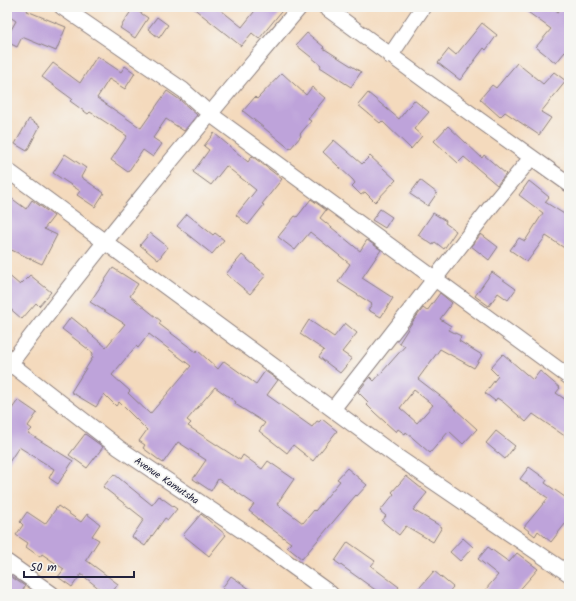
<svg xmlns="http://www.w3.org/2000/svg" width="576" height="601" font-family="Kalam,sans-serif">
  <rect width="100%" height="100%" fill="#f6f6f2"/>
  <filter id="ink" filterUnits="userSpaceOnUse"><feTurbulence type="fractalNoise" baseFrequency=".025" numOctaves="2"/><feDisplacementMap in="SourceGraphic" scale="8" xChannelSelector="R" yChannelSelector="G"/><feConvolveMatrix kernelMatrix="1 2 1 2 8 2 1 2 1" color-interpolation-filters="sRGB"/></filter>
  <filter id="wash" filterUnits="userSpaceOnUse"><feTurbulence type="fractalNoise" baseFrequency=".012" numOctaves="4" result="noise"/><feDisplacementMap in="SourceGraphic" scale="16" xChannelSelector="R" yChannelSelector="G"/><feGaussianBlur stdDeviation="0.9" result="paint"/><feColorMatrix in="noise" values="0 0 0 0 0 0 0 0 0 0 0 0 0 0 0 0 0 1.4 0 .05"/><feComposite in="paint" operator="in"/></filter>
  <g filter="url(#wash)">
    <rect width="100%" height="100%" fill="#f4dabd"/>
    <g id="blocks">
      <!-- building -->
      <path fill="#bea3da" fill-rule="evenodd" d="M7 7H29L27 11 66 27 56 51 22 37 17 47 7 42V37L16 21 7 15Z
        M192 7H217L242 27 258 7H285L259 39 252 33 241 46Z
        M521 7H552L558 12 562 7H569V47L556 63 536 47 551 29Z
        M133 8 148 18 135 38 120 28Z
        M157 17 168 25 159 38 148 29Z
        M482 23 497 35 486 50 484 48 460 80 438 63 449 49 456 55Z
        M307 33 324 47 323 48 361 72 351 87 320 67 321 65 296 45Z
        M97 56 121 72 125 66 135 73 125 89 109 79 97 98 141 128 167 91 180 100 197 115 184 131 166 119 153 138 162 144 153 157 143 150 128 172 111 160 127 136 90 112 88 114 70 101 72 99 42 77 53 63 80 83Z
        M517 63 543 84 554 72 566 81 541 112 551 118 539 135 505 112 500 117 480 99 492 85 496 88Z
        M282 73 306 95 312 87 325 98 308 119 311 121 300 134 301 136 290 149 243 111 255 97 257 99Z
        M368 93 399 119 414 100 429 112 414 129 422 136 411 149 382 121 380 123 358 105Z
        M29 119 40 126 27 151 15 144Z
        M448 126 482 158 484 155 506 174 497 185 464 157 458 163 434 141Z
        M214 133 248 162 252 156 282 179 262 204 264 205 248 225 236 215 256 190 226 166 211 185 193 172 209 150 204 146Z
        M334 140 362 164 370 156 396 180 375 202 365 192 361 195 352 186 355 183 353 180 323 152Z
        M65 154 86 168 81 177 104 193 95 207 77 195 80 191 53 173Z
        M420 180 437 193 428 206 410 194Z
        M529 181 549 197 545 202 569 217V251L546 236 527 262 510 250 519 238 525 241 543 213 519 195Z
        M7 195 26 209 32 200 54 216 44 229 57 235 42 264 7 248Z
        M311 199 326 210 320 218 360 251 367 240 381 250 362 278 393 298 381 317 368 310 372 304 338 282 350 264 310 232 295 250 278 237 295 216 297 217Z
        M380 209 392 217 385 228 372 220Z
        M433 213 446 221 445 223 456 231 444 249 435 242 433 245 418 235Z
        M187 214 213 235 215 233 224 240 212 254 177 226Z
        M150 233 168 247 158 260 140 245Z
        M481 234 498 247 489 260 471 246Z
        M242 255 266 275 250 294 226 274Z
        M113 268 138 284 130 296 161 321 159 324 196 352 197 350 218 369 224 361 256 384 265 371 278 380 267 395 312 427 317 421 319 422 322 419 337 431 313 461 293 445 287 453 259 431 265 423 235 404 236 402 215 387 187 420 191 423 188 426 240 460 243 455 262 469 268 461 294 479 277 504 303 523 314 510 315 511 340 481 337 479 347 468 367 485 357 496 356 495 338 516 302 559 287 547 291 543 258 519V518L249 511 254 504 218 479 211 491 193 479 206 460 178 442 163 463 143 448 145 445 139 441 147 430 119 402 116 406 104 394 96 407 71 392 93 357 91 356 93 353 62 329 71 317 87 330V331L106 347 125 324 90 302ZM149 334 191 366 150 414 128 393 130 391 112 375 136 346 138 348Z
        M492 272 516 289 508 300 498 293 489 306 475 296Z
        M7 274 20 285 30 275 51 292 39 306 36 303 22 319 7 306Z
        M440 293 452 303 440 319 451 326 449 330 461 336 459 341 482 355 474 368 440 349 418 379 444 399 477 429 463 444 449 431 430 453 406 432 405 434 398 429 396 432 375 413 366 404 368 402 358 392 370 377 374 381 405 346 399 343 411 324 423 308 427 311ZM414 390 433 405 417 423 400 408Z
        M309 320 334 337 345 323 357 333 342 352 352 359 340 373 319 357 324 350 300 334Z
        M503 354 533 380 540 371 560 388 556 393 569 402V439L533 414 526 422 503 402 497 398 495 401 485 393 498 376 490 368Z
        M18 400 37 413 28 426 32 429 28 433 73 461 58 484 49 478 54 469 19 447 7 465V416Z
        M496 431 515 446 505 459 486 443Z
        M85 434 103 447 87 468 69 455Z
        M529 467 547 480 545 483 569 500V519L551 542 538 531 535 536 524 527 548 498 520 479Z
        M114 474 152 505 159 496 177 509 168 520 165 518 145 546 132 537 144 519 103 487Z
        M406 476 427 493 413 510 442 527 433 542 406 526 399 535 382 521 386 516 380 511 394 494 392 492Z
        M58 506 81 522 87 514 100 524 92 536 99 540 86 560 118 584 111 594H106L81 574 72 587 58 577 64 569 42 554 40 557 26 547 28 543 16 535 23 525 20 522 27 512 45 524Z
        M201 514 226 535 209 556 183 535Z
        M463 538 473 547 460 561 450 552Z
        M348 542 375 561 371 566 399 587 394 594H381L335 561Z
        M488 547 509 562 517 553 538 569 516 594H492L486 589 498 575 478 559Z
        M434 571 453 587 447 594H414Z
        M7 574 25 586 21 594H7Z
        M231 576 257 594H231L222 588Z"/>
    </g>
  </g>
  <g filter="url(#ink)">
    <use href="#blocks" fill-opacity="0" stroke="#8b7e7c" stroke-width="1"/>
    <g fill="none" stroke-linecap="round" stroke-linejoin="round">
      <!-- minor casing -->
      <g stroke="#8b7e7c" stroke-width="17">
        <path id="minor" d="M62 7 183 90 210 114 569 377
          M325 7 446 96 569 184
          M390 56 423 7
          M7 170 396 456 569 574
          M7 361 119 448 259 542 331 594
          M7 368C100 244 200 125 300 7
          M333 409 493 204 531 158
          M7 562 52 594"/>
      </g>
      <!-- minor -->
      <use href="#minor" stroke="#fff" stroke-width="15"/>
    </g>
  </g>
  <g text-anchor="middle" stroke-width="3.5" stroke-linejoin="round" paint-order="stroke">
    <!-- street labels -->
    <g font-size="10" fill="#22223b" stroke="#f6f6f2">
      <text transform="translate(167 480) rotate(34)" y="4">Avenue Kamutsha</text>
    </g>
  </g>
  <!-- margin -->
  <rect width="576" height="601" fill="none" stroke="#f6f6f2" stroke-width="24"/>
  <!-- scale -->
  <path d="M24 571v6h110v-6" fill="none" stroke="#22223b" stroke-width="2"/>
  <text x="30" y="571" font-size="12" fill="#22223b" stroke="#f6f6f2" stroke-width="3" paint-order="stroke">50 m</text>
</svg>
